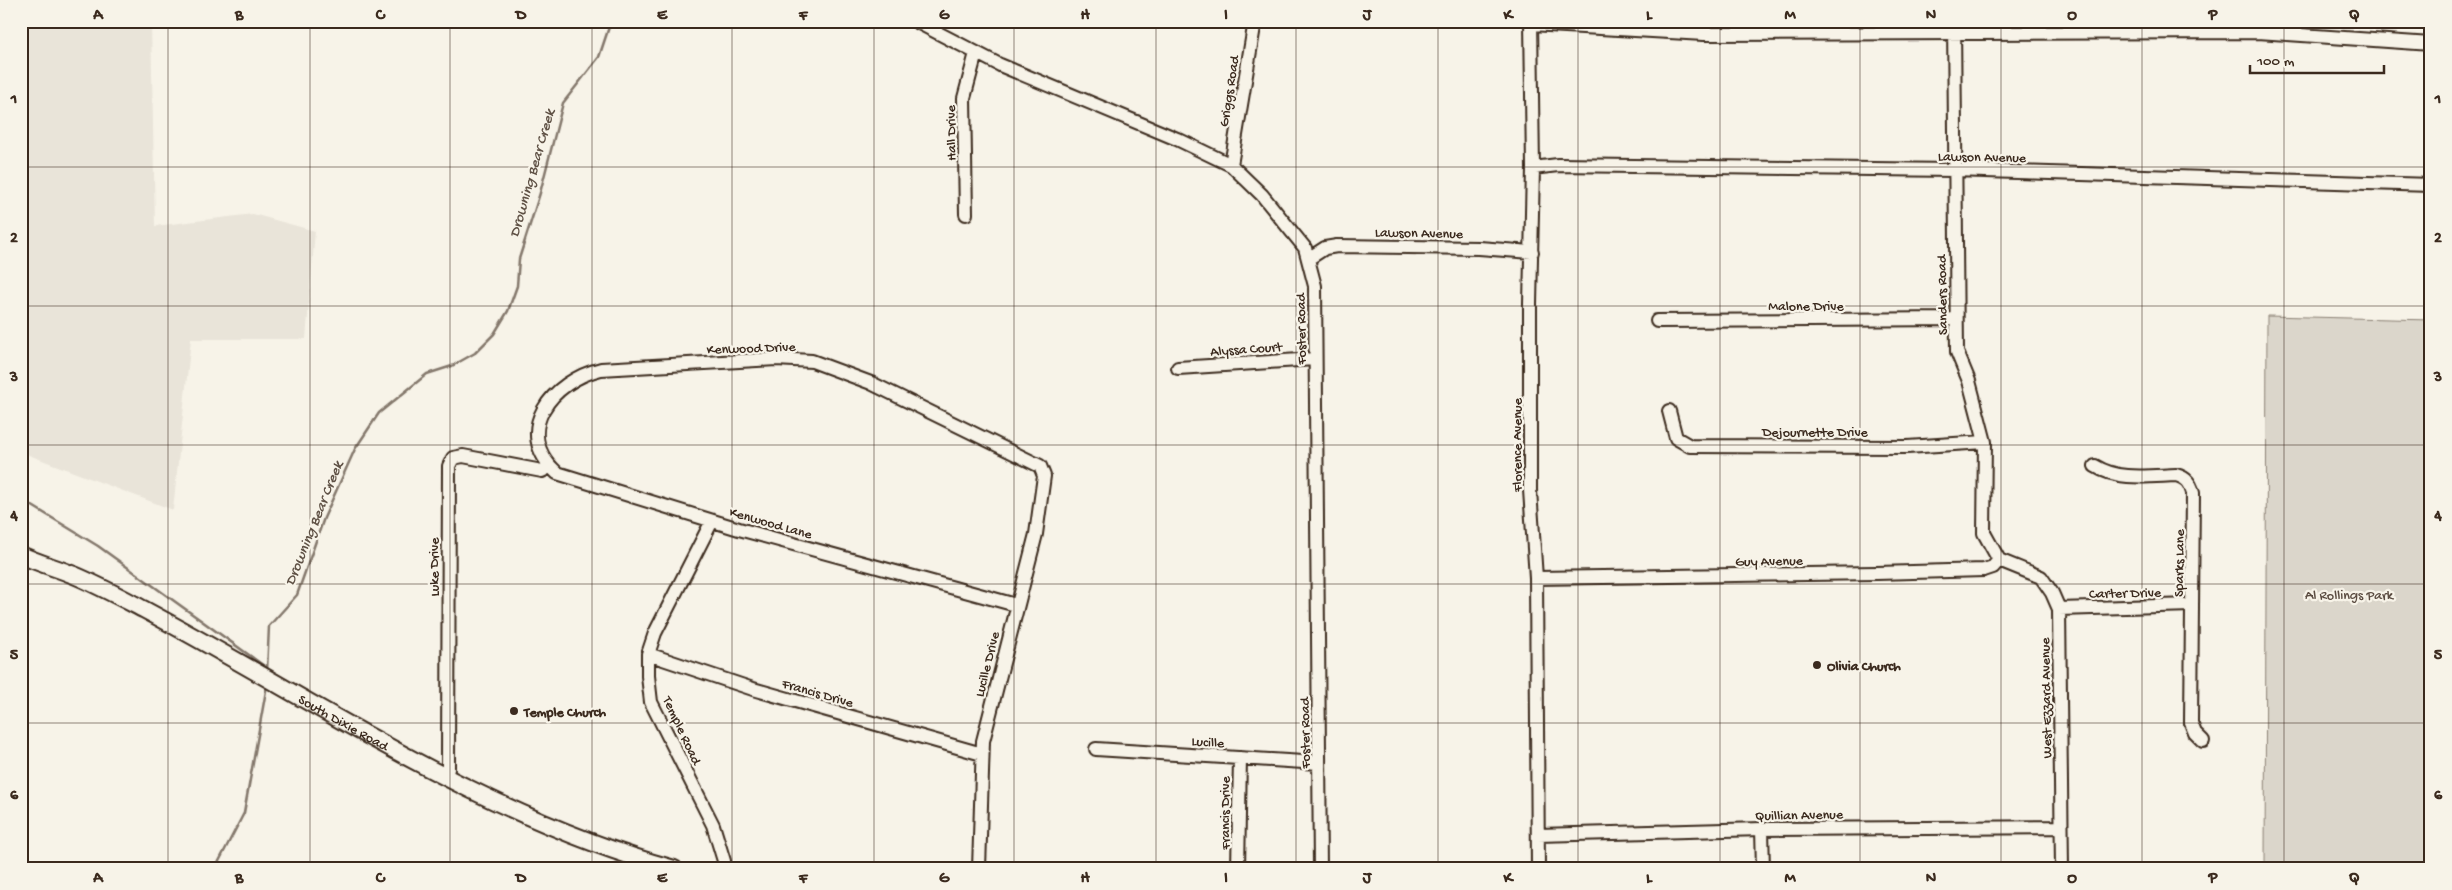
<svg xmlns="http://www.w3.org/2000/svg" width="2452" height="890" font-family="'Gochi Hand',sans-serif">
  <rect width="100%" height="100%" fill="#f7f3e8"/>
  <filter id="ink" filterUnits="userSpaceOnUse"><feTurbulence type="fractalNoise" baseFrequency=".02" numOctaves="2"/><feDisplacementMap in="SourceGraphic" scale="10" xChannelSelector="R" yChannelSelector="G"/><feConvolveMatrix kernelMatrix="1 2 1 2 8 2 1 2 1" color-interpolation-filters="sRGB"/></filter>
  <g filter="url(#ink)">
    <!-- built -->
    <path fill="#e9e4d9" d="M21 21H151L155 226 253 214 315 231 306 339H191L173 510 21 452Z"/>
    <!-- green -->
    <path fill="#dbd6cb" stroke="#8b8074" d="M2267 316 2431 320V869H2265Z"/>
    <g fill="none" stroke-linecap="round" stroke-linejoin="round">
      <!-- stream -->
      <path stroke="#84786c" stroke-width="2.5" d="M21 499 98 546 267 668
        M267 672 269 626 297 595 324 518 355 449 379 413 427 374 452 366 475 353 494 334 508 311 517 286 519 259 540 193 563 103 599 57 611 21
        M215 869 244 813 267 685"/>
      <!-- minor casing -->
      <g stroke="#3b2a1e" stroke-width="16">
        <path id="minor" d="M915 21 1000 65 1177 139 1231 165 1262 195 1305 248 1315 286 1320 869
          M1531 21 1533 168 1530 304V490L1536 578 1538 869
          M1954 21 1957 352 1969 381 1985 442 1984 533 1999 560
          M1531 24 1704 34 2258 32 2431 44
          M1231 165 1255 21
          M1533 168 1558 165 1954 170 2431 185
          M966 214 964 98 976 53
          M1308 259 1325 248 1337 246 1479 248 1532 252
          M1657 321 1956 319
          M1178 368 1315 359
          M1669 411 1676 438 1690 446 1907 447 1985 442
          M2095 466C2119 481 2149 476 2176 475 2187 478 2190 483 2193 493L2191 723 2195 733 2203 741
          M712 521 655 633 648 654V676L651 702 713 825 724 861 723 869
          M1999 560 2041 577 2052 593 2059 609 2062 869
          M1536 578 1877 573 1984 570 1993 567 1999 560
          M2059 609 2192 605
          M648 654 753 689 982 754
          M1096 749 1319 763
          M445 777 448 769 449 466 453 458 463 456 542 471 550 467
          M1762 829 1763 869
          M1538 835 1762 829 2061 827
          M979 869 983 741 1036 534 1044 476 1040 466 871 383 812 361 776 359 601 369C552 381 511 431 557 473L739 529 1016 605
          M1238 869 1240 758"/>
      </g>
      <!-- major casing -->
      <g stroke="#3b2a1e" stroke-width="20">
        <g id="major">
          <path id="s1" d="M21 555C38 563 57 568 74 575 98 585 122 598 145 610 319 703 482 816 674 869"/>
        </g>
      </g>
      <!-- minor -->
      <use href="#minor" stroke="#f7f3e8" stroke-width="12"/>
      <!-- major -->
      <use href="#major" stroke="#f7f3e8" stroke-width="16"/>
    </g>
  </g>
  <!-- grid -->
  <path fill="none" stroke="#3b2a1e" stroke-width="1" stroke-opacity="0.55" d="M168 21V869M310 21V869M450 21V869M592 21V869M732 21V869M874 21V869M1014 21V869M1156 21V869M1296 21V869M1438 21V869M1578 21V869M1720 21V869M1860 21V869M2001 21V869M2142 21V869M2284 21V869M21 167H2431M21 306H2431M21 445H2431M21 584H2431M21 723H2431"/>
  <!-- markers -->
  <g fill="#3b2a1e" stroke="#f7f3e8" stroke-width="2">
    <circle cx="1817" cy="665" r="5"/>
    <circle cx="514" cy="711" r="5"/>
  </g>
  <g text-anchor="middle" stroke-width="4.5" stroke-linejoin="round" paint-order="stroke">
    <!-- street labels -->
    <g font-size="14" fill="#3b2a1e" stroke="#f7f3e8">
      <text transform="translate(1228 91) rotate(-81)" y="5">Griggs Road</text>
      <text transform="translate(950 133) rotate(-91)" y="5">Hall Drive</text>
      <text transform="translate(1982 156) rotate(1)" y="5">Lawson Avenue</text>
      <text transform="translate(1419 232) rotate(1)" y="5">Lawson Avenue</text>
      <text transform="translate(1941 295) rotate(-91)" y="5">Sanders Road</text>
      <text x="1806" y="310">Malone Drive</text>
      <text transform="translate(1300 329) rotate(-91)" y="5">Foster Road</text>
      <text transform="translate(751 347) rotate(-2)" y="5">Kenwood Drive</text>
      <text transform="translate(1246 348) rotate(-4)" y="5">Alyssa Court</text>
      <text x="1815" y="436">Dejournette Drive</text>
      <text transform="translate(1516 445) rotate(-90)" y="5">Florence Avenue</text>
      <text transform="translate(771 522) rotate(16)" y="5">Kenwood Lane</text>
      <text transform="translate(1769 560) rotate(-1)" y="5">Guy Avenue</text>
      <text transform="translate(2178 563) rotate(-89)" y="5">Sparks Lane</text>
      <text transform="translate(433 567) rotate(-90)" y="5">Luke Drive</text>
      <text transform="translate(2125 592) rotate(-1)" y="5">Carter Drive</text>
      <text transform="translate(986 664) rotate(-76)" y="5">Lucille Drive</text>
      <text transform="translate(818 692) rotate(16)" y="5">Francis Drive</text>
      <text transform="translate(2045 698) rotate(-91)" y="5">West Ezzard Avenue</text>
      <text dy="5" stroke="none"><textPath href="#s1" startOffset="364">South Dixie Road</textPath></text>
      <text transform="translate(683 730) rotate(65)" y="5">Temple Road</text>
      <text transform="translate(1304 733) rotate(-91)" y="5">Foster Road</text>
      <text transform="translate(1208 741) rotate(4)" y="5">Lucille</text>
      <text transform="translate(1224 813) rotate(-90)" y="5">Francis Drive</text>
      <text transform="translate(1799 814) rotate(-1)" y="5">Quillian Avenue</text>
    </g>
    <!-- park labels -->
    <g font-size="14" fill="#5b4c41" stroke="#f7f3e8">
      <text x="2349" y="599">Al Rollings Park</text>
    </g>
    <!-- poi labels -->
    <g font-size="14" font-weight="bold" fill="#3b2a1e" stroke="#f7f3e8" text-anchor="start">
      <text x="1827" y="670">Olivia Church</text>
      <text x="524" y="716">Temple Church</text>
    </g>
    <!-- water labels -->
    <g font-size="15" font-style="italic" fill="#5f5145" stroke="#f7f3e8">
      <text transform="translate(531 173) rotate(-74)" y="5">Drowning Bear Creek</text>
      <text transform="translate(313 523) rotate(-68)" y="5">Drowning Bear Creek</text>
    </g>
  </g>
  <!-- margin -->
  <rect width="2452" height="890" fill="none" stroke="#f7f3e8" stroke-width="55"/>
  <!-- scale -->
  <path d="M2250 65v8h134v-8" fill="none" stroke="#3b2a1e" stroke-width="2.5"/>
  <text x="2257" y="65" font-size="15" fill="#3b2a1e" stroke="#f7f3e8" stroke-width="4" paint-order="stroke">100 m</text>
  <rect x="28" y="28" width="2396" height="834" fill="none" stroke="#3b2a1e" stroke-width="2"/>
  <g font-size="16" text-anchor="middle" font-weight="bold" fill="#3b2a1e">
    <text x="98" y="19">A</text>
    <text x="239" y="19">B</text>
    <text x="380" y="19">C</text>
    <text x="521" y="19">D</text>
    <text x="662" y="19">E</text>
    <text x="803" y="19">F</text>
    <text x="944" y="19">G</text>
    <text x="1085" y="19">H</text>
    <text x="1226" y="19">I</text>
    <text x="1367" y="19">J</text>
    <text x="1508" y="19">K</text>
    <text x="1649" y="19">L</text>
    <text x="1790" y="19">M</text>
    <text x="1931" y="19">N</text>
    <text x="2072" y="19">O</text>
    <text x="2213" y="19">P</text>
    <text x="2354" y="19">Q</text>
    <text x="14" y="103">1</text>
    <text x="2438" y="103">1</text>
    <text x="14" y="242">2</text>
    <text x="2438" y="242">2</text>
    <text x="14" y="381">3</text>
    <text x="2438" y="381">3</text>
    <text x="14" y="520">4</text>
    <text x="2438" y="520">4</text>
    <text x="14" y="659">5</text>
    <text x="2438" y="659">5</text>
    <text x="14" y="799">6</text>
    <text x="2438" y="799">6</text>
    <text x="98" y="882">A</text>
    <text x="239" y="882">B</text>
    <text x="380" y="882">C</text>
    <text x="521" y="882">D</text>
    <text x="662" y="882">E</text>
    <text x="803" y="882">F</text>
    <text x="944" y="882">G</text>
    <text x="1085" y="882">H</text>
    <text x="1226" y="882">I</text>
    <text x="1367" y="882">J</text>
    <text x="1508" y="882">K</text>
    <text x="1649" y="882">L</text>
    <text x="1790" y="882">M</text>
    <text x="1931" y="882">N</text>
    <text x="2072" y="882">O</text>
    <text x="2213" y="882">P</text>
    <text x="2354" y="882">Q</text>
  </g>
</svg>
